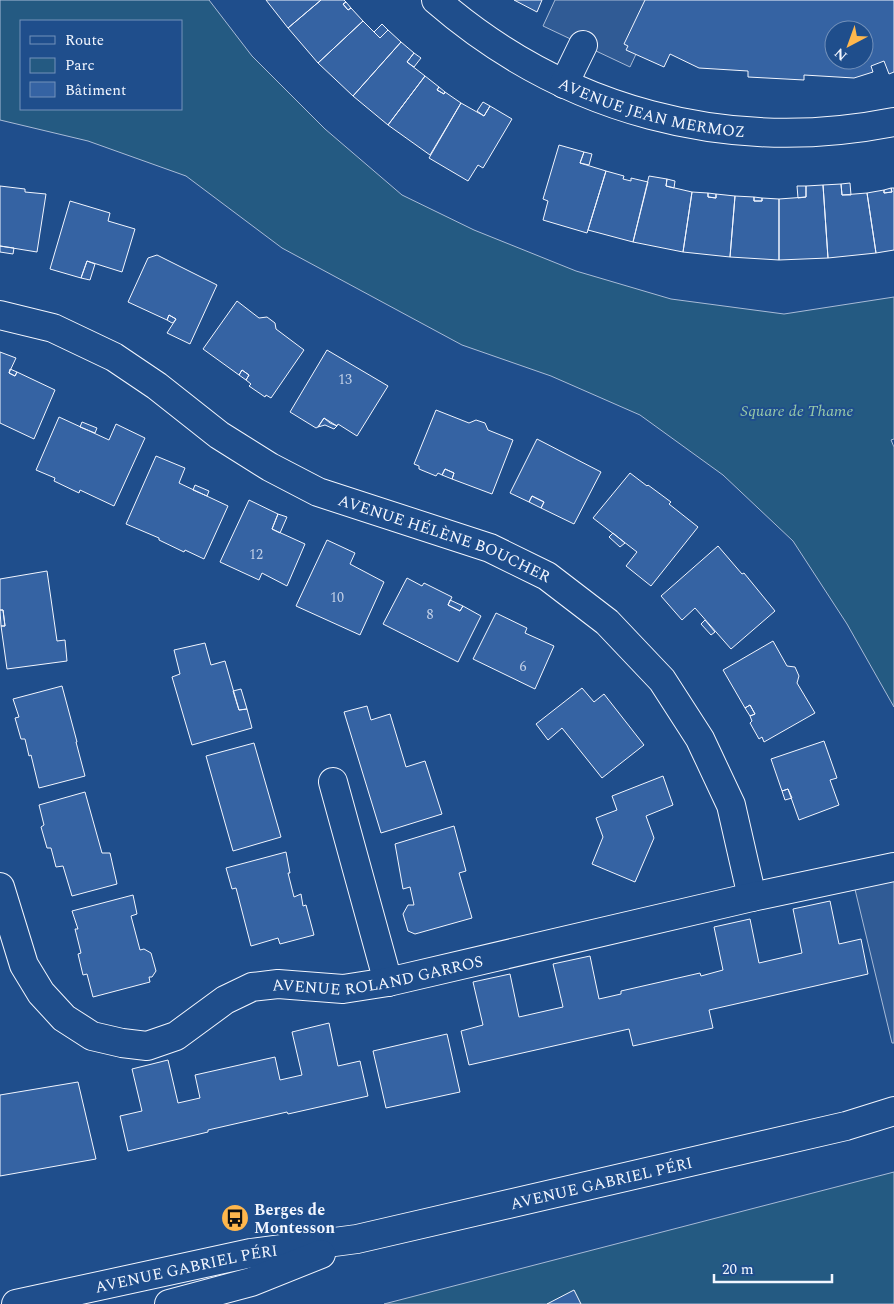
<svg xmlns="http://www.w3.org/2000/svg" width="894" height="1304" font-family="Spectral,serif">
  <rect width="100%" height="100%" fill="#1f4e8c"/>
  <!-- green -->
  <path fill="#245a82" stroke="#a8bbd7" fill-rule="evenodd" d="M0 0H209L252 56 325 129 402 195 474 230 576 271 671 299 784 314 894 297V439L891 440 894 447V707L847 624 793 541 723 475 640 415 551 376 462 345 282 248 186 176 88 141 0 120ZM21 21H181V109H21Z
    M894 1172V1304H384Z"/>
  <!-- parking -->
  <path fill="#305b95" stroke="#a8bbd7" d="M555 0H661L630 67 543 26Z
    M894 857V1043H892L852 877Z"/>
  <!-- building -->
  <path fill="#3563a3" stroke="#f2f6ff" fill-rule="evenodd" d="M266 0H321L288 28Z
    M321 0H344L346 2 343 4 348 10 351 8 363 21 318 63 288 28Z
    M514 0H542L537 12Z
    M645 0H894V72L889 74 884 61 871 66 873 72 854 78 804 75V80L748 77V71L699 68 670 54 664 67 626 50 628 46 624 44ZM834 30H864V60H834Z
    M346 2 351 8 348 10 343 4Z
    M363 21 380 38 388 30 401 42 353 96 318 63Z
    M382 24 388 30 380 38 374 32Z
    M401 42 414 53 407 62 425 76 388 125 353 96Z
    M414 53 421 58 414 67 407 62Z
    M425 76 439 87 437 90 444 94 445 92 461 103 430 155 388 125Z
    M439 87 445 92 444 94 437 90Z
    M483 102 490 106 484 116 477 111Z
    M461 103 484 116 490 106 512 119 483 168 478 165 468 181 429 158Z
    M559 145 584 152 580 163 606 171 587 233 543 220 548 201 543 199Z
    M584 152 592 154 589 165 580 163Z
    M606 171 624 176 623 179 631 181V178L648 182 633 242 588 230Z
    M649 176 667 179 666 186 692 192 683 252 633 242Z
    M667 179 675 181 674 188 666 186Z
    M850 183 851 195H842L841 184Z
    M841 184 842 195 867 193 876 253 828 258 823 185Z
    M823 185 828 258 779 260V199L806 197V186Z
    M0 186 25 189V192L46 194 37 252 0 246Z
    M797 186H806V197L798 198Z
    M891 188H894V250L876 253 867 193 884 190V193L892 192Z
    M891 188 892 192 884 193V190Z
    M692 192 708 193V197L716 198V194L735 196 730 257 683 252Z
    M708 193 716 194V198L708 197Z
    M735 196 754 197V201H762V198L779 199V260L730 257Z
    M754 197 762 198V201H754Z
    M70 201 110 213 108 221 135 229 122 272 87 261 81 278 50 269Z
    M0 246 14 248 13 254 0 252Z
    M157 255 217 285 190 344 167 333 176 319 169 315 167 320 128 302 148 258Z
    M87 261 95 264 90 280 81 278Z
    M237 301 259 318 267 317 275 323 276 329 304 350 271 398 266 395 265 397 249 386 251 384 246 380 249 375 242 370 239 375 203 349Z
    M169 315 176 319 174 322 172 323 167 320Z
    M327 350 388 386 357 436 338 424 337 426 324 418 318 427 316 428 290 412Z
    M0 352 16 358 9 373 15 376 17 372 55 390 34 439 0 423Z
    M10 369 17 372 15 376 9 373Z
    M242 370 249 375 246 380 239 375Z
    M436 410 469 423 476 420 485 423 488 430 513 440 492 494 452 479 454 473 445 469 442 475 438 473 436 476 419 469V466L414 464Z
    M59 417 109 440 116 424 145 438 114 506 80 490 79 493 54 481 55 478 36 470Z
    M324 418 330 423 337 426 334 429 325 425 318 427Z
    M82 422 97 428 95 433 80 427Z
    M537 439 601 472 574 524 541 508 544 502 532 496 529 502 510 493Z
    M156 456 185 468 179 483 228 506 204 559 185 550 184 552 159 540V538L126 524Z
    M445 469 454 473 452 479 442 475Z
    M630 473 647 486 648 485 671 502 669 504 698 527 651 586 626 566 637 552 593 518Z
    M195 485 209 491 207 496 193 490Z
    M532 496 544 502 541 508 529 502Z
    M249 500 278 514 272 529 305 544 287 586 262 573 259 580 220 562Z
    M278 514 287 517 280 533 272 529Z
    M613 533 625 543 620 547 609 537Z
    M327 540 355 553 350 564 384 582 360 635 296 606Z
    M718 546 742 574 744 573 775 611 731 649 695 608 682 620 661 596Z
    M47 571 57 641 65 640 67 661 7 669 1 626H5L3 610H0V579Z
    M407 578 422 586 424 583 452 597 448 605 460 611 463 606 481 616 458 662 383 624Z
    M450 600 463 606 460 611 448 605Z
    M0 610H3L5 626H1Z
    M496 613 527 628 525 633 554 646 535 689 473 659Z
    M705 620 715 632 711 635 701 624Z
    M773 641 787 666 795 667 799 676 797 683 815 713 764 742 762 737 759 739 750 723 752 721 750 716 755 714 750 705 745 708 723 670Z
    M205 643 211 665 225 661 239 710 247 709 252 728 192 745 172 677 180 674 174 650Z
    M62 686 77 742H76L85 776 39 788 31 755 29 756 25 739H21L15 718 19 717 13 699Z
    M582 688 594 702 604 694 644 745 602 778 562 728 548 740 536 724Z
    M241 689 247 709 239 710 233 691Z
    M750 705 755 714 750 716 745 708Z
    M367 706 371 720 390 714 406 767 425 761 442 814 381 833 344 712Z
    M824 741 837 778 830 780 839 805 799 820 788 789 782 791 771 759Z
    M254 743 281 837 233 851 206 756Z
    M663 776 673 805 646 816 654 838 635 882 592 864 603 837 596 818 617 810 612 796Z
    M788 789 792 798 785 800 782 791Z
    M85 792 102 853H110L117 884 72 896 63 866 56 867 51 848H47L41 827 44 825 39 805Z
    M454 826 466 871 459 873 472 918 415 934 408 931 403 914 408 905H414L410 887 403 889 395 844Z
    M286 852 290 873H288L294 897 301 894 303 906 306 905 314 935 280 944 278 938 251 946 236 888 232 889 226 868Z
    M133 895 137 914 131 916 140 950 144 949 151 953 156 971 152 977H149L150 982 93 997 87 974 83 975 78 954 81 953 75 929H78L72 911Z
    M830 901 839 944 861 939 868 974 709 1010 713 1028 633 1046 629 1029 469 1065 461 1031 483 1025 473 982 510 974 519 1017 563 1007 553 964 590 956 599 999 621 994V991L700 973 701 976 723 970 714 927 750 919 759 963 802 953 793 909Z
    M329 1023 338 1066 360 1061 368 1096 288 1114 287 1112 208 1130V1132L128 1151 120 1116 142 1111 132 1069 168 1060 178 1103 200 1098 195 1075 275 1057 280 1080 302 1075 292 1032Z
    M447 1034 460 1092 386 1108 373 1051Z
    M78 1082 96 1159 0 1176V1095Z
    M574 1290 581 1304H547Z"/>
  <g fill="none" stroke-linecap="round" stroke-linejoin="round">
    <!-- minor casing -->
    <g stroke="#f2f6ff" stroke-width="30">
      <g id="minor">
        <path id="s1" d="M436 0C564 111 728 155 894 122"/>
        <path d="M564 84 583 45"/>
        <path id="s2" d="M0 315 53 328 114 357 157 386 219 435 270 467 318 492 490 548 547 576 607 622 662 680 700 739 731 805 752 897"/>
        <path d="M333 782 388 982"/>
        <path id="s3" d="M0 887 24 965 41 993 64 1018 92 1036 122 1043 147 1046 176 1036 225 1000 252 987 278 984 343 989 388 982 752 897 894 867"/>
      </g>
    </g>
    <!-- major casing -->
    <g stroke="#f2f6ff" stroke-width="30">
      <g id="major">
        <path id="s4" d="M16 1304 251 1253 357 1239 846 1126 894 1111"/>
        <path d="M169 1304 251 1282 321 1254"/>
      </g>
    </g>
    <!-- minor -->
    <use href="#minor" stroke="#1f4e8c" stroke-width="28"/>
    <!-- major -->
    <use href="#major" stroke="#1f4e8c" stroke-width="28"/>
  </g>
  <!-- icons -->
  <defs>
    <g id="bus-disc" transform="scale(1.4375)"><circle r="9.5" fill="#ffb74d" stroke="#1f4e8c"/><path d="M-5-6H5V4H4V6H2V4H-2V6H-4V4H-5ZM-3.5-4V0h7V-4ZM-3.5 1.2v1.5H-2V1.2ZM2 1.2v1.5H3.5V1.2Z" fill="#111"/></g>
  </defs>
  <g fill-rule="evenodd">
    <use href="#bus-disc" x="235" y="1218"/>
  </g>
  <g text-anchor="middle" stroke-width="4" stroke-linejoin="round" paint-order="stroke">
    <!-- number labels -->
    <g font-size="14" fill="#c3d1e8">
      <text x="345" y="384">13</text>
      <text x="256" y="559">12</text>
      <text x="337" y="602">10</text>
      <text x="430" y="619">8</text>
      <text x="523" y="671">6</text>
    </g>
    <!-- street labels -->
    <g font-size="16" fill="#f2f6ff" stroke="#1f4e8c">
      <text dy="6" stroke="none"><textPath href="#s1" startOffset="245">AVENUE JEAN MERMOZ</textPath></text>
      <text dy="6" stroke="none"><textPath href="#s2" startOffset="502">AVENUE HÉLÈNE BOUCHER</textPath></text>
      <text dy="6" stroke="none"><textPath href="#s3" startOffset="486">AVENUE ROLAND GARROS</textPath></text>
      <text dy="6" stroke="none"><textPath href="#s4" startOffset="598">AVENUE GABRIEL PÉRI</textPath></text>
      <text dy="6" stroke="none"><textPath href="#s4" startOffset="174">AVENUE GABRIEL PÉRI</textPath></text>
    </g>
    <!-- park labels -->
    <g font-size="16" font-style="italic" fill="#97c8a6" stroke="#1f4e8c">
      <text x="797" y="416">Square de Thame</text>
    </g>
    <!-- poi labels -->
    <g font-size="16" font-weight="bold" fill="#f2f6ff" stroke="#1f4e8c" text-anchor="start">
      <text x="254" y="1215">Berges de<tspan x="254" dy="18">Montesson</tspan></text>
    </g>
  </g>
  <!-- legend -->
  <rect x="20" y="20" width="162" height="90" fill="#1f4e8c" stroke="#7391ba"/>
  <rect x="30" y="36" width="25" height="8" fill="#1f4e8c" stroke="#7391ba"/>
  <text x="65" y="45" font-size="15" fill="#f2f6ff">Route</text>
  <rect x="30" y="58" width="25" height="15" fill="#245a82" stroke="#7391ba"/>
  <text x="65" y="70" font-size="15" fill="#f2f6ff">Parc</text>
  <rect x="30" y="82" width="25" height="15" fill="#3563a3" stroke="#7391ba"/>
  <text x="65" y="95" font-size="15" fill="#f2f6ff">Bâtiment</text>
  <!-- north arrow -->
  <g transform="translate(849 45) rotate(221)"><circle r="24" fill="#1f4e8c" stroke="#7391ba"/>
  <path d="M0-4L9 19L0 12L-9 19Z" fill="#ffb74d"/>
  <text y="-8" font-size="14" font-weight="bold" text-anchor="middle" fill="#f2f6ff">N</text>
  </g>
  <!-- scale -->
  <path d="M714 1274v8h118v-8" fill="none" stroke="#f2f6ff" stroke-width="2.5"/>
  <text x="722" y="1274" font-size="15" fill="#f2f6ff" stroke="#1f4e8c" stroke-width="4" paint-order="stroke">20 m</text>
</svg>
